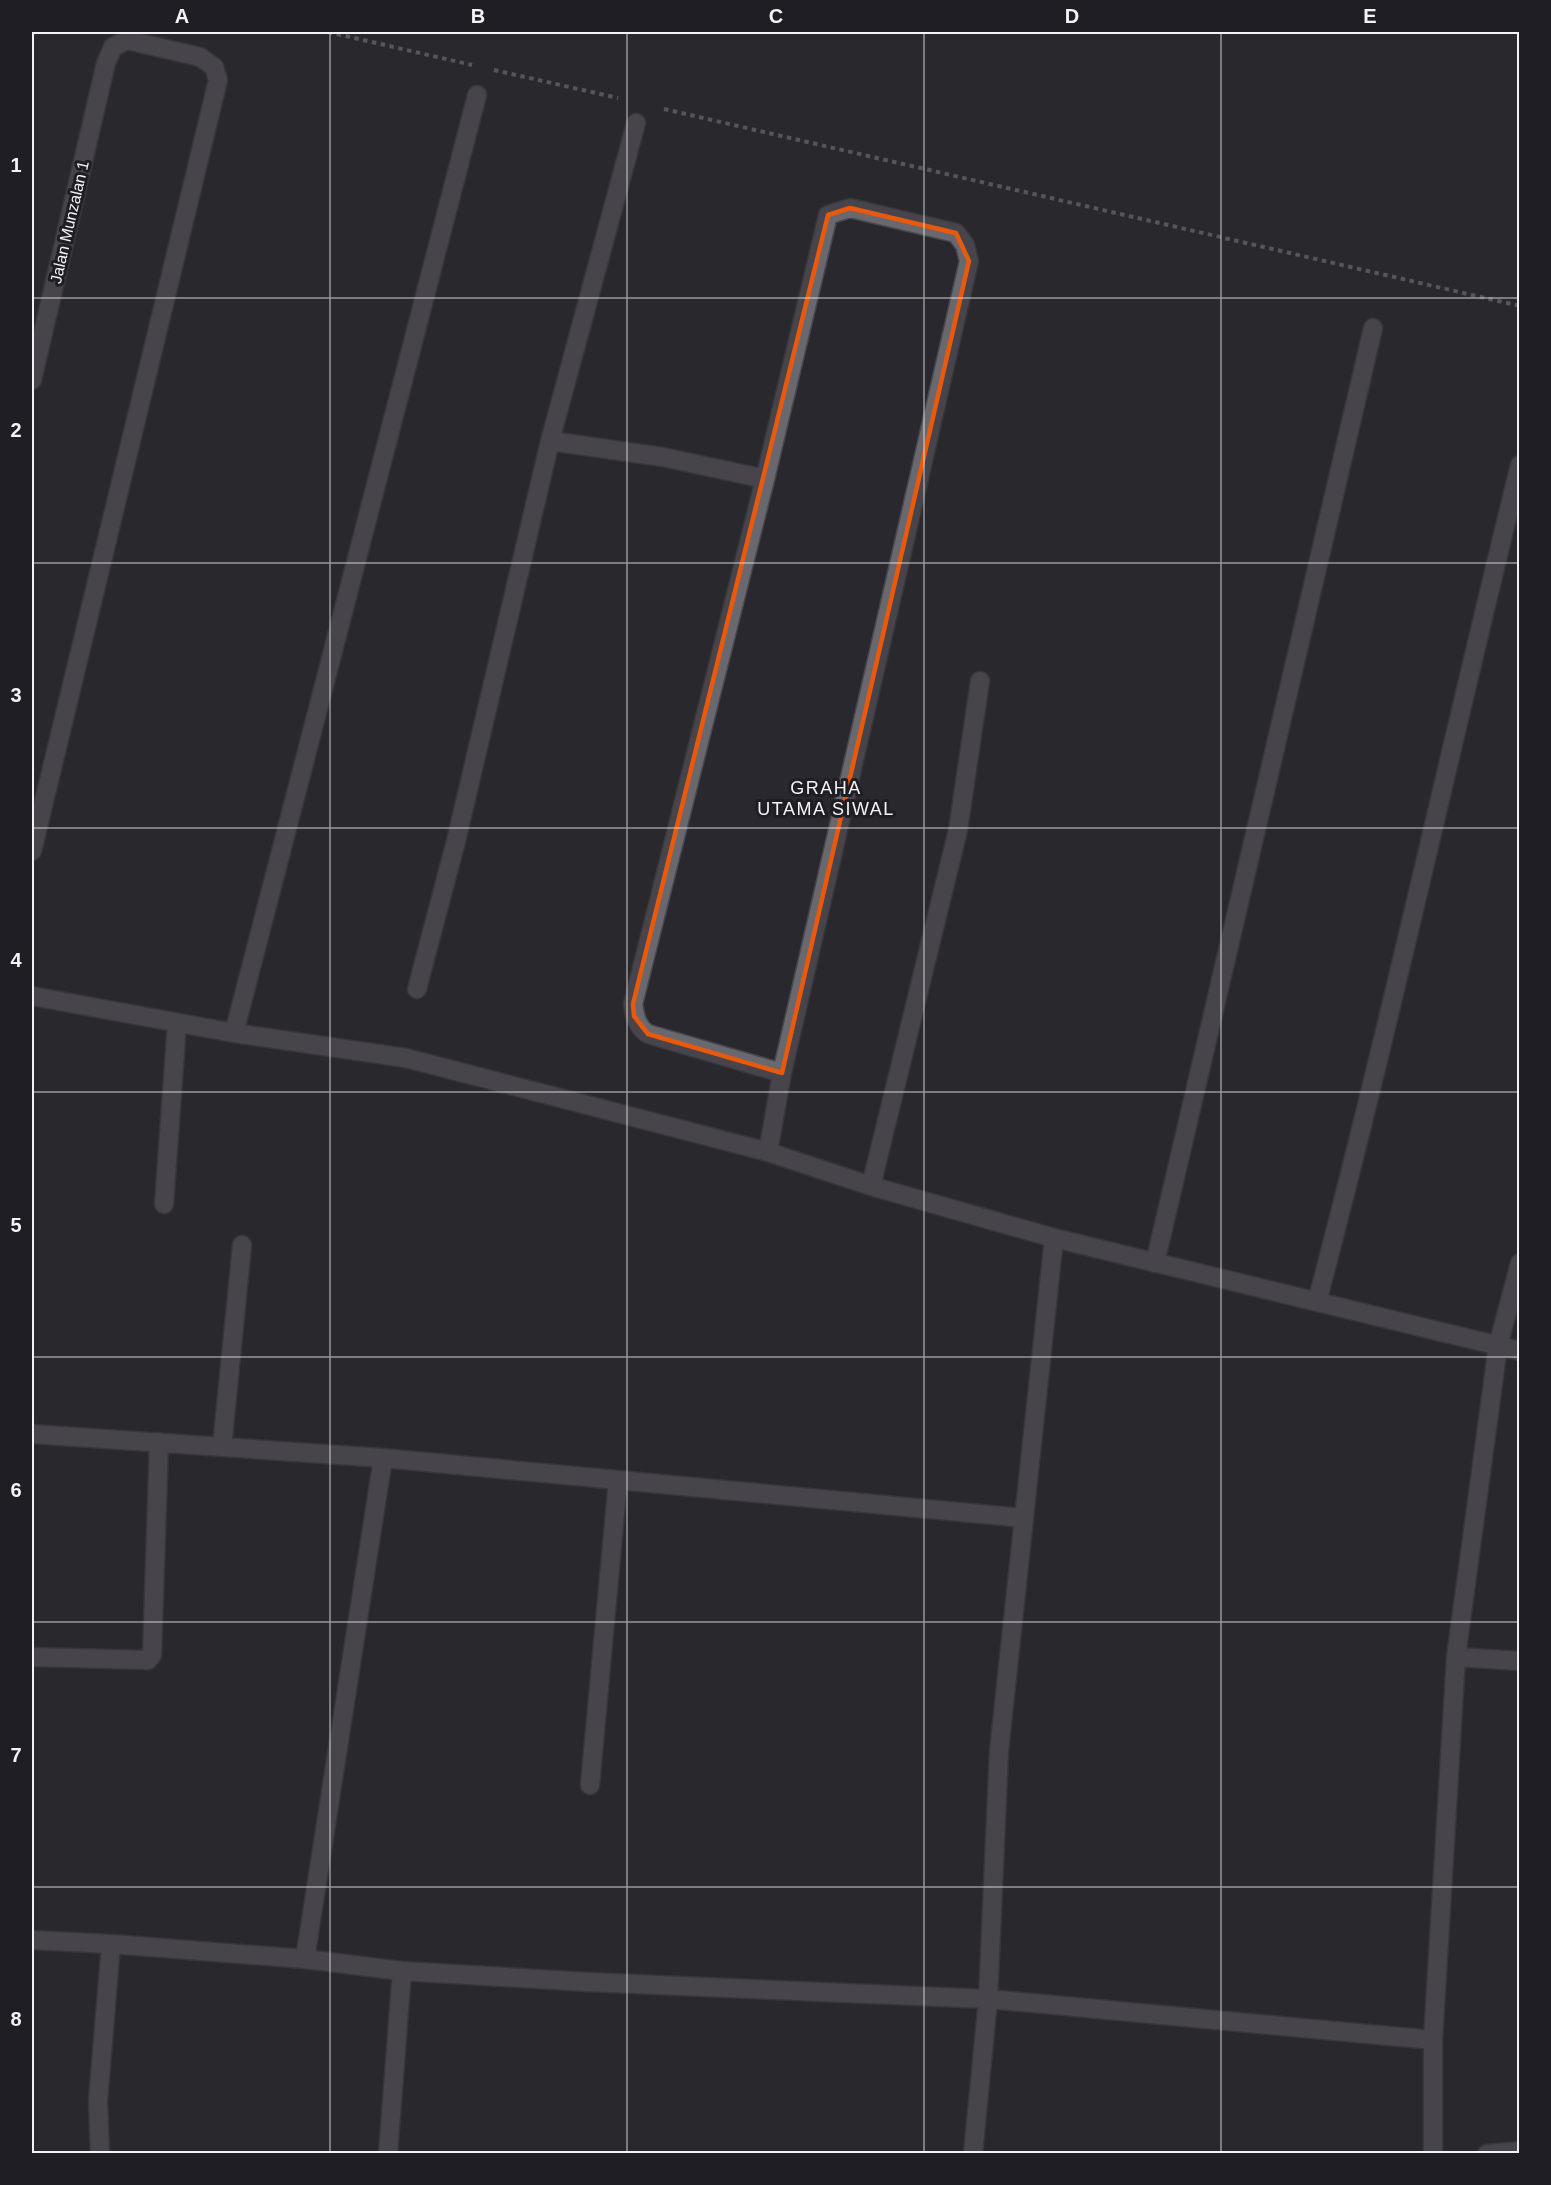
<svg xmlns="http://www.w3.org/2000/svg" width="1551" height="2185" font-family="Helvetica,sans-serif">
  <rect width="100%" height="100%" fill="#29282e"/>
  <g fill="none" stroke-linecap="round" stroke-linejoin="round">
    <!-- street casing -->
    <g stroke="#48474c" stroke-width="21">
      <path id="street" d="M32 380 106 63 113 47 127 40 200 57 214 67 218 80 32 851
        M550 441 636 123
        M417 989 456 841 550 441 663 457 765 479
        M32 996 234 1033 406 1058 768 1152 871 1186 1054 1238 1520 1351
        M234 1033 477 95
        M768 1152 782 1073 969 261 965 245 956 233 850 208 828 215 765 479 633 1004C635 1017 637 1027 648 1034L782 1073
        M871 1186 958 830 980 681
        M164 1204 177 1023
        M1155 1263 1373 328
        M1317 1302C1390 1025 1451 744 1520 465
        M32 1434 383 1458 1024 1518
        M222 1447 242 1245
        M32 1657 148 1660 152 1655 159 1442
        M1456 1657 1520 1661
        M590 1785 618 1480
        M32 1940 111 1944 305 1959 402 1971 588 1982 988 1999 1433 2040
        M305 1959 383 1458
        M100 2154 98 2101 111 1944
        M388 2154 402 1971
        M973 2154 988 1999 999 1751 1054 1238
        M1433 2154V2040L1456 1657 1498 1346 1520 1263
        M1487 2154 1520 2151"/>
    </g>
    <!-- path -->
    <path stroke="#8d8c91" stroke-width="4" stroke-dasharray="4.5 4.5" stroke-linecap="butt" d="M328 32 472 65
      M494 70 618 98
      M664 109 1520 306"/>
    <!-- street -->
    <use href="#street" stroke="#6a686f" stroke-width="18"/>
  </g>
  <!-- marked area -->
  <path d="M0 0H1551V2185H0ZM850 208 956 233 969 261 782 1073 648 1034 634 1016 633 1004 828 215Z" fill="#29282e" fill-opacity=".55" fill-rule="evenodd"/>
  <path fill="none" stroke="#e8590c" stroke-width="4.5" stroke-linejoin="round" d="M850 208 956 233 969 261 782 1073 648 1034 634 1016 633 1004 828 215Z"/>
  <!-- grid -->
  <path fill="none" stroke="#f3f2f6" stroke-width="1.5" stroke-opacity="0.55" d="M330 32V2154M627 32V2154M924 32V2154M1221 32V2154M32 298H1520M32 563H1520M32 828H1520M32 1092H1520M32 1357H1520M32 1622H1520M32 1887H1520"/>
  <g text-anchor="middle" stroke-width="6" stroke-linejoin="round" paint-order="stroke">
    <!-- street labels -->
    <g font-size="16" fill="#f3f2f6" stroke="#1f1e24">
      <text transform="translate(69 222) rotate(-77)" y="6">Jalan Munzalan 1</text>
    </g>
    <!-- neighbourhood labels -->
    <g font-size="18" letter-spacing="1.5" fill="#f3f2f6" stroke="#1f1e24">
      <text x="826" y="794">GRAHA<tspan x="826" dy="21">UTAMA SIWAL</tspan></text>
    </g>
  </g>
  <!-- border -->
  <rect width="1551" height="2185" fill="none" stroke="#1f1e24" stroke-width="66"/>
  <rect x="33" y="33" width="1485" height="2119" fill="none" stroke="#f3f2f6" stroke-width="2"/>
  <g font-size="20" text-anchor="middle" font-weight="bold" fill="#f3f2f6">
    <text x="182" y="23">A</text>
    <text x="478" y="23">B</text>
    <text x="776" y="23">C</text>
    <text x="1072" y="23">D</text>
    <text x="1370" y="23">E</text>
    <text x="16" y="172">1</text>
    <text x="16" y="437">2</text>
    <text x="16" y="702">3</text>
    <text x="16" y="967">4</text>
    <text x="16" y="1232">5</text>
    <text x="16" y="1497">6</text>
    <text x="16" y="1762">7</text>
    <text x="16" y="2026">8</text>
  </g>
</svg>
